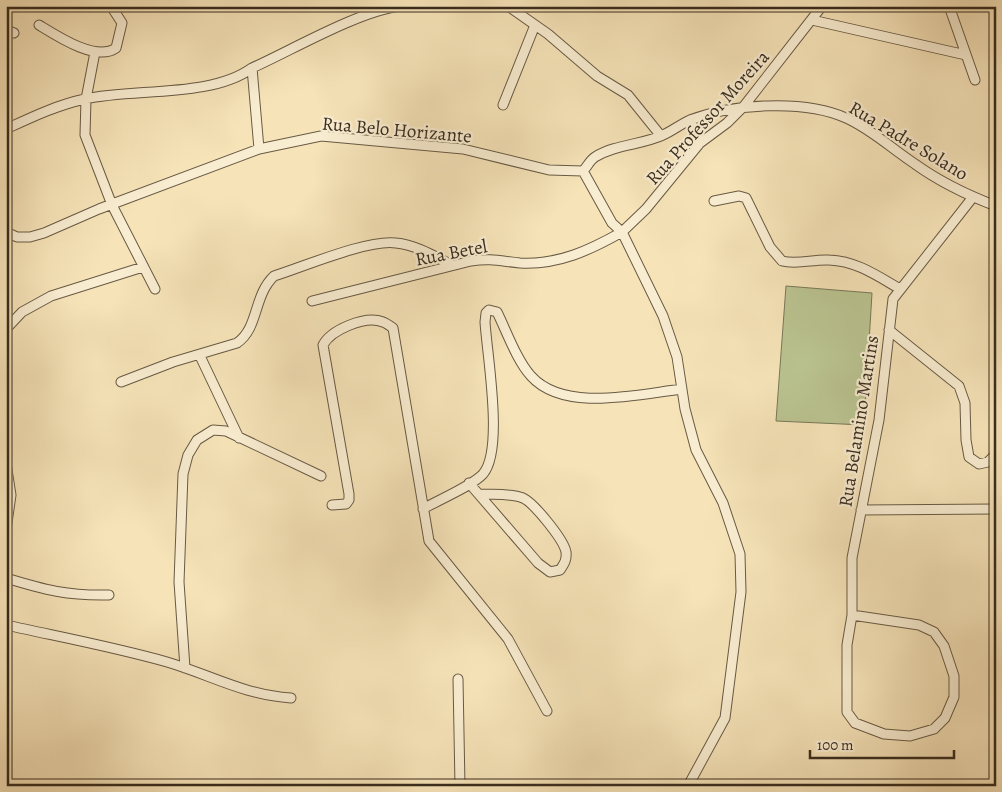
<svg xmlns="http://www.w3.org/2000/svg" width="1002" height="792" font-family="Alegreya,serif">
  <rect width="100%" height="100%" fill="#f6e3b8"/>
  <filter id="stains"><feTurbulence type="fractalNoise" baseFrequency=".004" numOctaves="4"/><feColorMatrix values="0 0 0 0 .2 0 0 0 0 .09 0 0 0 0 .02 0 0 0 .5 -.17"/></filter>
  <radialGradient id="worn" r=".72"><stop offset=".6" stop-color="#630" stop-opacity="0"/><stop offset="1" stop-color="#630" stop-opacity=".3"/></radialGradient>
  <!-- green -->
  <path fill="#bac491" stroke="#797858" d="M786 286 872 293 864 425 776 421Z"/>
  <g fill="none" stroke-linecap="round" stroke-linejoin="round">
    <!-- minor casing -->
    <g stroke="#685a44" stroke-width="11">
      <path id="minor" d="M508 6 548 34 597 76 628 95 661 136
        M949 6 975 80
        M812 20 966 55
        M39 25C57 36 96 62 116 48L122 23 111 6
        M6 30 14 33
        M95 52 86 99 85 135 112 205 155 289
        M252 68 259 149
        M503 105 535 25
        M690 120 700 143
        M6 129C32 117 57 105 85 99 134 88 211 98 252 68 292 50 359 11 400 6
        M714 201 739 196 746 198 770 247 782 261C798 265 813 259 829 260 856 261 876 275 900 289
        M6 232 17 237H30L44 233 99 209 259 149 321 136 463 149 549 170 583 171C587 167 590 160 595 157 616 144 642 145 663 135 672 131 681 124 690 120 732 104 804 99 846 118 871 129 892 149 915 164 940 182 967 195 996 206
        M312 301 471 261C491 258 500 261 520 263 559 265 590 250 622 232L612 223 583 171
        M6 329 22 312 51 296 143 267
        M889 330 959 386 965 403 966 440 969 457 979 464 988 462 996 454
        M200 356 239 438
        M121 382 173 362 237 343C259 328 253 296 274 276 303 267 368 239 396 243 416 245 434 256 452 265
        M6 463 11 495 6 530
        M469 483 538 563 550 572 560 570C564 564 567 560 566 552 564 540 534 503 523 498 510 493 494 495 480 494
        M332 505 346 504 349 500V494L323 345C331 330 365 315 383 322 386 323 390 326 393 328L429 541 508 639 547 711
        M423 509C438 500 472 486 483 474 504 450 487 355 485 322L486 313 489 310 497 312C506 330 517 361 531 376 564 413 639 394 682 389
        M861 510 996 509
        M6 578C45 590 68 596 109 595
        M852 615 919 625 934 632 944 646 954 676V697L945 718 934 729 910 736 884 734 855 723 847 712V645L852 615V558L879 420 893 299 973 197
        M6 625C60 637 114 647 167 662 211 675 244 695 291 698
        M185 668 179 582 183 474 188 455 197 440 213 430 226 431 321 476
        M458 679 460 786
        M688 786 725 718 741 592 740 554 723 503 696 450 685 409 677 357 663 316 622 232 646 209 700 143 727 123 744 106 822 6"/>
    </g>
    <!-- minor -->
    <use href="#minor" stroke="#f9edd1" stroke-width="9"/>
  </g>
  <g text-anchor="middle" stroke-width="4.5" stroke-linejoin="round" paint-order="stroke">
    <!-- street labels -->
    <g font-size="19" fill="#382c1e" stroke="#f9edd1">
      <text transform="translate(707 117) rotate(-48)" y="7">Rua Professor Moreira</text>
      <text transform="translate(397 129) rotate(5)" y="7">Rua Belo Horizante</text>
      <text transform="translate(909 140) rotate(31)" y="7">Rua Padre Solano</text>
      <text transform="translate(451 252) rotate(-11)" y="7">Rua Betel</text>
      <text transform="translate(858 421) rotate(-81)" y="7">Rua Belamino Martins</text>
    </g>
  </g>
  <!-- margin -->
  <rect width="1002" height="792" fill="none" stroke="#f6e3b8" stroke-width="25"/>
  <rect x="8" y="8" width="987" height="777" fill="none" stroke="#382c1e" stroke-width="2.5"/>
  <rect x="12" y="12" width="977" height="767" fill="none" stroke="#382c1e"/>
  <!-- scale -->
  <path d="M810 750v8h144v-8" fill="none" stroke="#382c1e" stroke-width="2.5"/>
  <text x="817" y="750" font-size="15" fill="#382c1e" stroke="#f9edd1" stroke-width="4" paint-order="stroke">100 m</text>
  <rect width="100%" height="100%" filter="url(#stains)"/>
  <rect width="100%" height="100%" fill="url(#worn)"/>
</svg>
